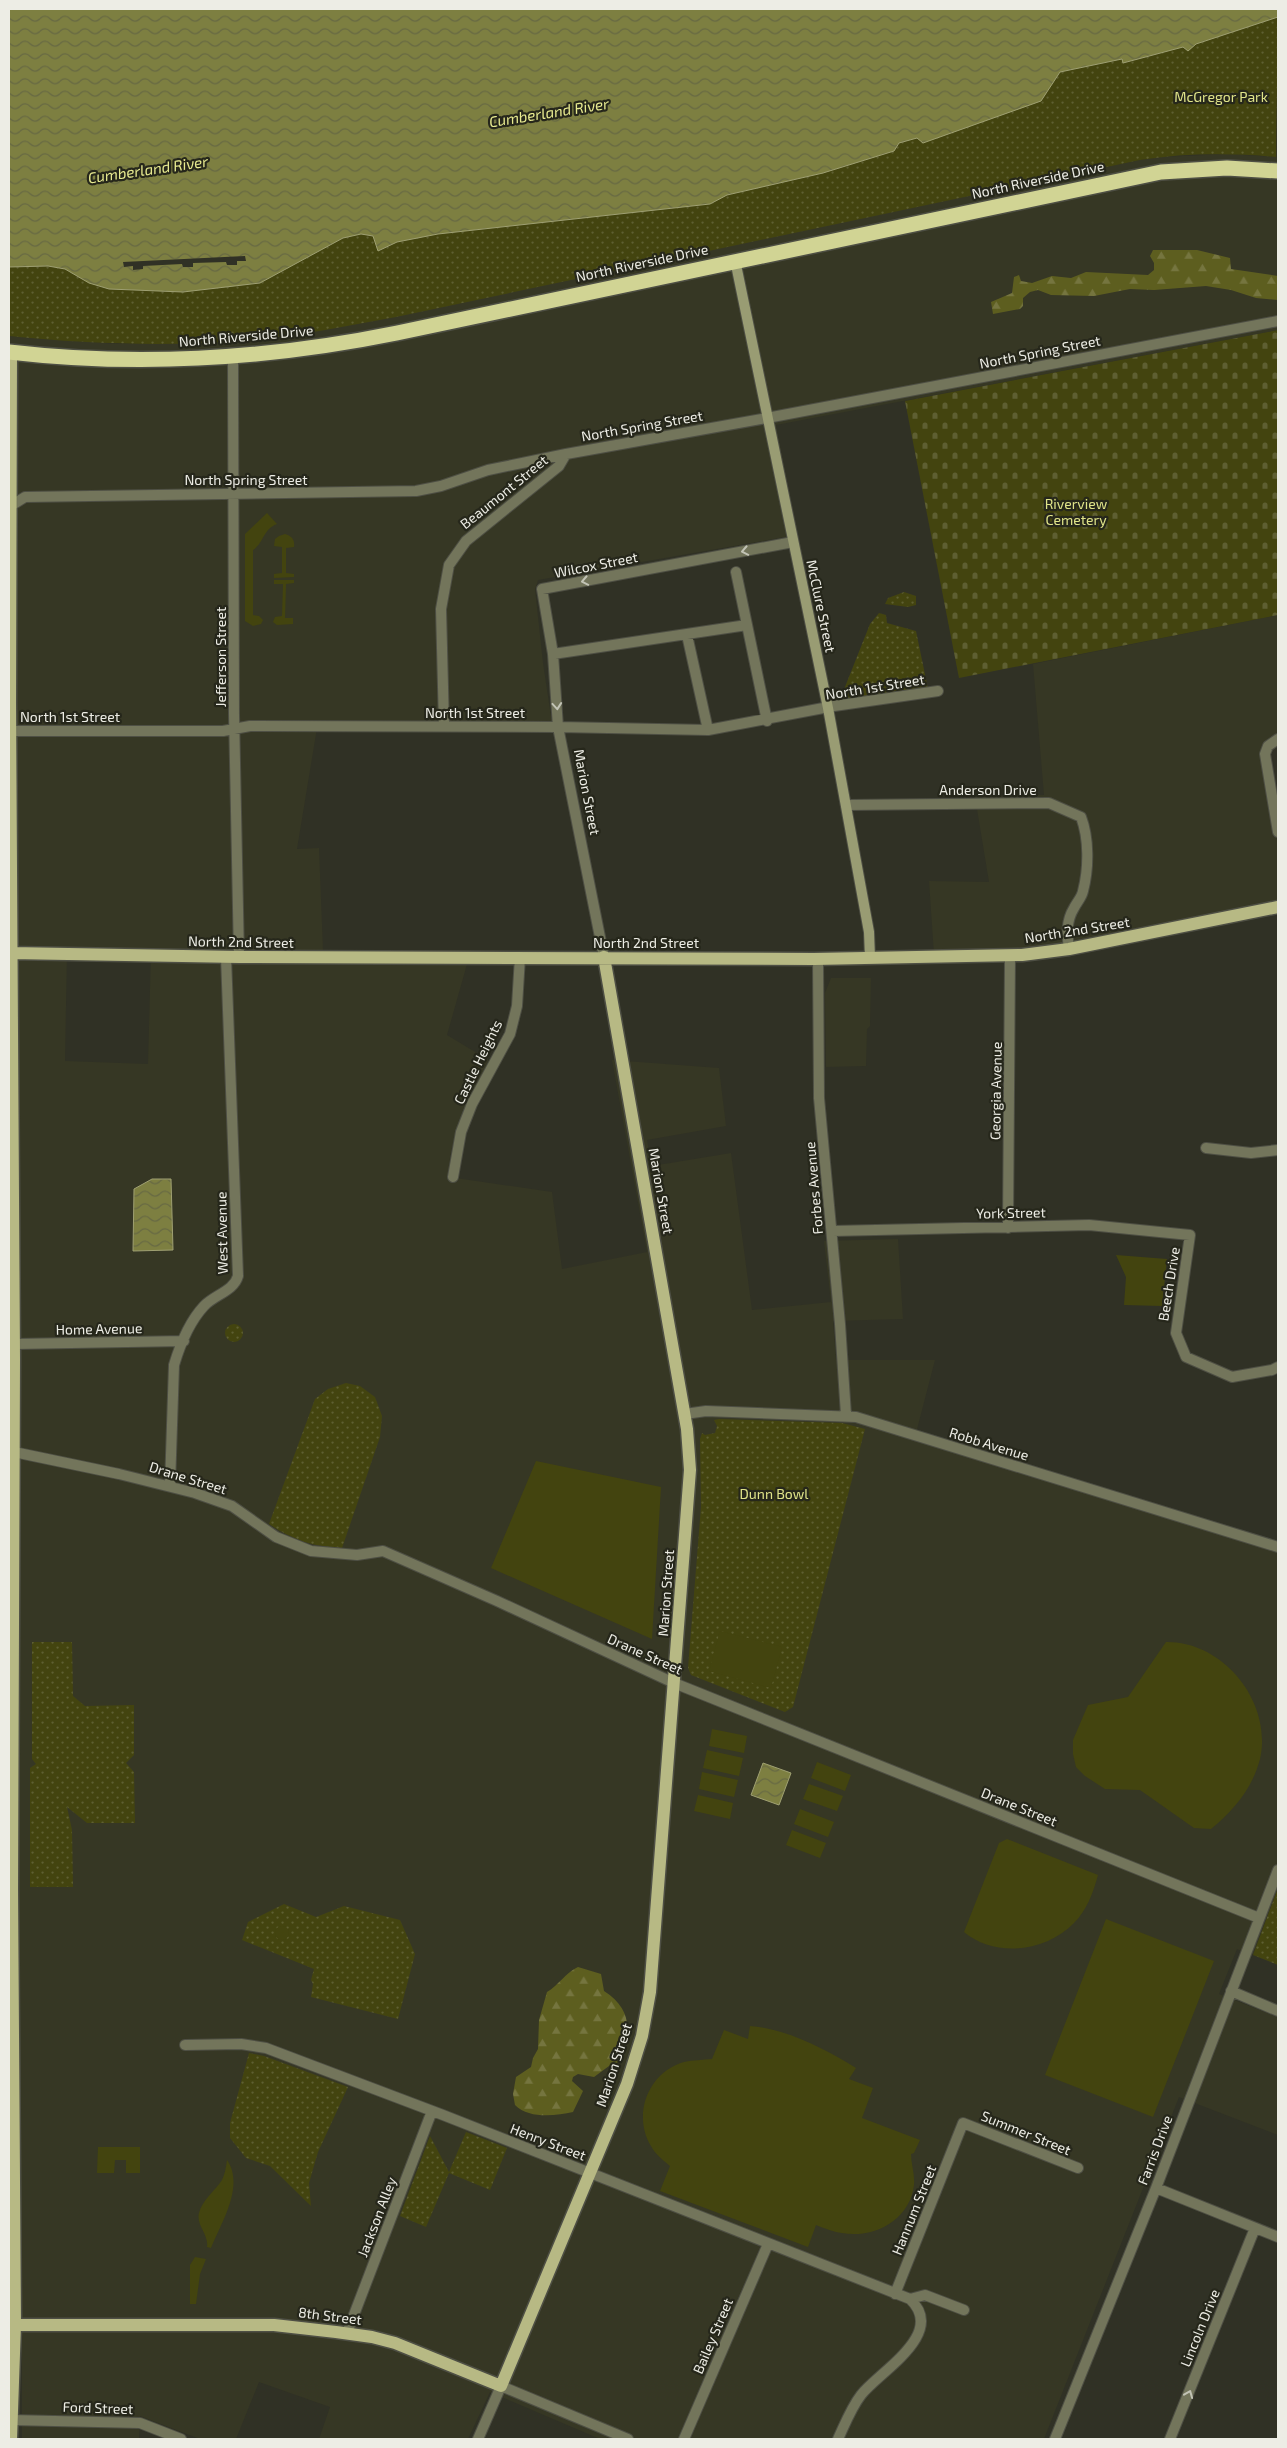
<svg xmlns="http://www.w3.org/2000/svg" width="1287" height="2448" font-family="'Exo 2',sans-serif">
  <defs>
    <pattern id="grass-dots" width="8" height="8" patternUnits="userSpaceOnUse" patternTransform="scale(1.25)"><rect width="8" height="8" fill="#43440f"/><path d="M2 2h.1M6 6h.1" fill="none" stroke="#5e5f32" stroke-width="1.8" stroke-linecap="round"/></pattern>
    <pattern id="forest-firs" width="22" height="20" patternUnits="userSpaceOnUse" patternTransform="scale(1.25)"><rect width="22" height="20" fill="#5d5e1f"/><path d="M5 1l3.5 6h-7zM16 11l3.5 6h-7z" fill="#75753f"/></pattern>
    <pattern id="cemetery-stones" width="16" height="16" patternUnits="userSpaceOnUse" patternTransform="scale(1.25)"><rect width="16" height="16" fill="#43440f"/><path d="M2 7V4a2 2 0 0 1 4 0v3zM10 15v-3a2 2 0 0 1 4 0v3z" fill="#5e5f32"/></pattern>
    <pattern id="water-waves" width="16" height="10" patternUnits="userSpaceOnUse" patternTransform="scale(1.25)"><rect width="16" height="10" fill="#7d7f41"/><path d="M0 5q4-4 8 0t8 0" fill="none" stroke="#676943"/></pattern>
  </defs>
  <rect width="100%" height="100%" fill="#303125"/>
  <!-- built -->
  <path fill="#363724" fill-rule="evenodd" d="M1278 120V330L776 425 797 535 538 580 535 589 543 663 552 723 318 722 297 849 319 848 323 950H471L447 1035 490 1061 467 1103 456 1131 450 1157 449 1177 552 1192 562 1269 647 1252 612 1060 719 1068 726 1126 647 1140 652 1166 731 1153 752 1310 831 1302 824 1241 898 1239 903 1319 833 1321 836 1360H935L915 1437 1278 1551V1888L1253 1955 1237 1949 1219 1994 1278 2017V2135L1179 2097 1044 2439H600L490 2392 468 2439H319L330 2407 259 2382 236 2439H200L140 2416 139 2439H22V2319L9 2318V336L118 344 196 343 248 340 339 327 1140 160 1161 157 1227 154 1276 157ZM67 952 151 953 148 1064 65 1061Z
    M1278 615V739L1268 746 1278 832V907L1069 949 934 955 929 881 989 882 975 797 1044 795 1033 664Z
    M831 978H871L870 1026 867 1029 866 1066 826 1067 825 993Z"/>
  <!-- grass -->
  <path fill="url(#grass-dots)" d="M1278 17 1276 157C1231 153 1185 153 1140 160L396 317C347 326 299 336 249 340 170 347 88 344 9 336V267L48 266 65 269 89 283 109 289 183 292 260 283 343 238 361 234 373 236 379 251 397 242 438 234 710 204 727 195 823 173 893 151 899 143 1041 101 1060 72 1123 59 1124 63 1183 47 1188 51 1195 44Z
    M904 592 916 596V605L908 607 885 604 888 598Z
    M879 613 886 615 887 623 916 631 928 689 839 702 870 624Z
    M225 1333a9 9 0 1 1 18 0a9 9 0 1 1-18 0Z
    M346 1383 360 1386 375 1397 382 1416 380 1437 342 1548C315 1547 292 1540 269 1524L315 1399 328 1389Z
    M719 1419 842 1423 865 1429 793 1707 785 1712 691 1675 688 1668 701 1507 700 1439 702 1433 705 1435 715 1433 717 1426 714 1420Z
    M32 1642H72L73 1696 85 1706 134 1705V1755L126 1763 134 1772 135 1823H87L67 1807 72 1830 73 1887H30V1768L36 1764 32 1759Z
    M1278 1888V1965L1253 1955Z
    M284 1904 316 1917 344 1906 400 1920 415 1954 398 2019 311 1997 313 1984 311 1980 314 1969 242 1940 248 1922Z
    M249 2053 264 2056 348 2087 318 2152 309 2183 311 2206 270 2166 246 2158 230 2138V2123Z
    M466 2132 507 2148 490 2190 449 2173 426 2227 400 2216 430 2136 449 2172Z"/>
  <!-- forest -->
  <path fill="url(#forest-firs)" d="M1153 250H1197L1230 258 1231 269 1278 276V300L1256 298 1231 290 1206 286 1154 290 1130 289 1094 296 1051 295 1038 290 1030 292 1023 298V306L1020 309 993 314 991 302 1012 293 1014 277 1019 275 1021 281 1032 283 1052 276 1071 278 1086 272 1148 275 1154 270V263L1150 256Z
    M578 1967 601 1974 604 1991C633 2010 632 2033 617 2063L609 2066 594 2077 578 2074 573 2077 572 2081 583 2091 573 2112C555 2116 529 2119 515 2105L513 2094 516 2077 531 2067 533 2058 538 2049 539 2020 547 1992C559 1985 565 1973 578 1967Z"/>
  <!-- cemetery -->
  <path fill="url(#cemetery-stones)" d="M1278 330V615L959 678 905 401Z"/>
  <!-- garden -->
  <path fill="#43440f" d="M267 513 277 524C263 529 264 543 253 550V615L259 616 263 620 261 624 253 626 245 621V534Z
    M285 534C292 536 295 540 294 547L286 548V573L294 574V577L274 578V574L282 573V547L274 546 275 539 279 536Z
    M274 580H294V583L286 584 285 618H293V624L277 625 273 622 275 617 282 616 283 584H274Z
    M1116 1255 1167 1259 1162 1306 1124 1305 1126 1277Z
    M536 1461 661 1487 652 1639 491 1568Z
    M720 1631 782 1647 771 1688 709 1671Z
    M1166 1642C1223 1641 1273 1702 1260 1759 1252 1789 1234 1810 1211 1829L1194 1828 1140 1790 1105 1789 1085 1776 1076 1767 1073 1754V1740L1088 1705 1128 1697Z
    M712 1729 747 1736 744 1753 709 1746Z
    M707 1750 743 1758 739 1776 703 1768Z
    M817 1762 851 1775 845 1791 811 1778Z
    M702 1772 738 1780 734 1797 699 1789Z
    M809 1784 843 1796 837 1811 803 1799Z
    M698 1795 733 1803 730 1819 694 1811Z
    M800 1809 834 1822 828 1837 794 1824Z
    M792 1830 826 1843 820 1858 786 1845Z
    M1007 1839 1098 1875C1093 1893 1087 1910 1074 1923 1046 1952 995 1958 964 1932L999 1843Z
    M1106 1919 1214 1961 1153 2117 1045 2075Z
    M275 1933a7 7 0 1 1 14 0a7 7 0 1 1-14 0Z
    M750 2026C785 2028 827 2050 856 2068L849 2079 873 2088 862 2118 920 2140 914 2153 911 2154C911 2164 915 2174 914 2185 910 2220 874 2239 842 2233 833 2232 824 2228 816 2225L808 2247 660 2191 670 2166C663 2160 655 2154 651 2146 632 2115 648 2072 684 2062 693 2060 703 2060 712 2059L724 2030 748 2039Z
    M98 2147H140V2173H126V2160H115L114 2173H97Z
    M227 2160C245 2186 221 2223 211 2248L207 2247C209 2234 196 2226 199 2213 202 2200 215 2191 222 2180 225 2174 226 2167 227 2160Z
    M195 2257 206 2259 200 2274 196 2304H190V2265Z"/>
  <!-- water -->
  <path fill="url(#water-waves)" stroke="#9fa072" d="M9 9H1278V17L1196 44 1188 51 1183 47 1123 63 1122 59 1060 72 1041 101 923 143 917 138 899 143 894 151 823 173 727 195 710 204 438 234 397 242 378 251 373 236 361 234 343 238 260 283 183 292 109 289 89 283 65 269 48 266 9 267Z
    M152 1179H171L173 1250 133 1251 134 1189Z
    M763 1763 791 1773 779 1805 751 1795Z"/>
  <!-- pier -->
  <path fill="#303125" d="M245 256 246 261H237V265H227L226 262 193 263V267H183L182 264 143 266V269L133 270V266L124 267 123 262Z"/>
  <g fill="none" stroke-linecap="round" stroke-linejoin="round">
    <!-- street casing -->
    <g stroke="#4e4f44" stroke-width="12">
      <path id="street" d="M233 357 234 714 239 957
        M9 507 25 497 416 491 441 486 488 470 566 454 767 418 1278 321
        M736 572 767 721
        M687 635 708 730
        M553 654 747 625
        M444 726 441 609 449 565 466 541 559 466 566 454
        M9 731H223L250 726 558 727 708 730 834 706 938 691
        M1278 739 1268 746 1265 754 1278 832
        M846 805 1049 803 1081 817C1089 838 1089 868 1083 891 1082 897 1077 902 1074 908 1066 921 1067 934 1069 949
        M604 957 558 727 553 654 542 589 793 542
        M818 959 819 1098 840 1324 846 1415
        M1206 1148 1251 1153 1278 1150
        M453 1177 461 1132 472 1104 510 1034 517 1006 520 957
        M1008 1228 1010 955
        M832 1231 1089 1225 1190 1235 1176 1333 1186 1357 1232 1377 1272 1370 1278 1367
        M14 1344 184 1341
        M685 1414 706 1411 856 1417 1278 1547
        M14 1452 119 1474 195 1493 232 1506 276 1537 311 1551 357 1555 383 1551 497 1601 674 1683 1259 1918
        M170 1485 174 1365C180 1345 190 1321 204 1306 214 1295 234 1291 238 1276L226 957
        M1231 1991 1278 2011
        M185 2045 241 2044 266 2048 443 2115 910 2299C947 2334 880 2371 861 2395 851 2408 845 2424 838 2439
        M1156 2188 1278 2237
        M895 2294 963 2123 1078 2168
        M910 2299 925 2295 964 2310
        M347 2333 432 2111
        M11 2420 140 2423 181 2439
        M478 2439 501 2386 628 2439
        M684 2439 768 2244
        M1055 2439 1156 2188 1278 1870
        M1170 2439 1255 2228"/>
    </g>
    <!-- secondary casing -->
    <g stroke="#4e4f44" stroke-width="12">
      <path id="secondary" d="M735 260 828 708 869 932 870 958"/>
    </g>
    <!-- primary casing -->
    <g stroke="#4e4f44" stroke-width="15">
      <path id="primary" d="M11 352 10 703 14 1360 12 1889 15 2325 11 2439
        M11 953 239 957 814 959 1022 955 1069 949 1278 907
        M15 2325H274L336 2332 372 2337 395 2343 501 2386 627 2084 642 2036 650 1992 690 1470 687 1429 604 957"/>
    </g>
    <!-- highway casing -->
    <g stroke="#4e4f44" stroke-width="18">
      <path id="highway" d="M9 352C138 367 269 359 397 333L1161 172 1227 168 1278 171"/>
    </g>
    <!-- street -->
    <use href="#street" stroke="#73755b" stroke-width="10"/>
    <!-- secondary -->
    <use href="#secondary" stroke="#999c73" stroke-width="10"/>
    <!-- primary -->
    <use href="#primary" stroke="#b7b984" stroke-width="12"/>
    <!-- highway -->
    <use href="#highway" stroke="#d1d494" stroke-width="15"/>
  </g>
  <!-- one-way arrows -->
  <defs><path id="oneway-chevron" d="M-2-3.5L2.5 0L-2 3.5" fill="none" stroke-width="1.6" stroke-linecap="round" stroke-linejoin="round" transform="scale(1.25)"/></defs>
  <g stroke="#c2c3b5">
    <use href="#oneway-chevron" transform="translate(745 551) rotate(169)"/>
    <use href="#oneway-chevron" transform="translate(585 581) rotate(169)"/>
    <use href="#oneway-chevron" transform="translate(557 706) rotate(85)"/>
    <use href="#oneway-chevron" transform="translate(1189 2394) rotate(-68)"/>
  </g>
  <g text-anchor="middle" stroke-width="4.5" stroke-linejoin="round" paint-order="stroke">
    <!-- park labels -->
    <g font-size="14" fill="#e0e489" stroke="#26271b">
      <text x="1221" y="102">McGregor Park</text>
      <text x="1076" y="509">Riverview<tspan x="1076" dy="16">Cemetery</tspan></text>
      <text x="774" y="1499">Dunn Bowl</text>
    </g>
    <!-- street labels -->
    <g font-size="14" fill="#edede5" stroke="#26271b">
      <text transform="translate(1038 180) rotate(-12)" y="5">North Riverside Drive</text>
      <text transform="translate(642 263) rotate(-12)" y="5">North Riverside Drive</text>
      <text transform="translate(246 336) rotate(-5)" y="5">North Riverside Drive</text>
      <text transform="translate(1040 352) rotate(-11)" y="5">North Spring Street</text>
      <text transform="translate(642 426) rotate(-10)" y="5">North Spring Street</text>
      <text x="246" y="485">North Spring Street</text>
      <text transform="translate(504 492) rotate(-39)" y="5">Beaumont Street</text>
      <text transform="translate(596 565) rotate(-11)" y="5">Wilcox Street</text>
      <text transform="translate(821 606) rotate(78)" y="5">McClure Street</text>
      <text transform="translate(221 657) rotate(-90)" y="5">Jefferson Street</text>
      <text transform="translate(875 687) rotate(-9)" y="5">North 1st Street</text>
      <text x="475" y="718">North 1st Street</text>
      <text x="70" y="722">North 1st Street</text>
      <text x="988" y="795">Anderson Drive</text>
      <text transform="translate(587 792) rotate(79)" y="5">Marion Street</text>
      <text transform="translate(1077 930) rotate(-9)" y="5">North 2nd Street</text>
      <text transform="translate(241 942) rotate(1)" y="5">North 2nd Street</text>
      <text x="646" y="948">North 2nd Street</text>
      <text transform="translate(478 1062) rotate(-64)" y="5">Castle Heights</text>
      <text transform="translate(996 1091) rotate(-89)" y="5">Georgia Avenue</text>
      <text transform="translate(814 1188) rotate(-95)" y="5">Forbes Avenue</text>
      <text transform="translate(661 1191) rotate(80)" y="5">Marion Street</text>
      <text transform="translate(1011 1213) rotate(-1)" y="5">York Street</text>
      <text transform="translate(222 1233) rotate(-91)" y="5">West Avenue</text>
      <text transform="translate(1169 1284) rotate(-81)" y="5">Beech Drive</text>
      <text transform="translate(99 1329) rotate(-1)" y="5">Home Avenue</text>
      <text transform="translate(989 1444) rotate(17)" y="5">Robb Avenue</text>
      <text transform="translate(188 1478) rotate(17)" y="5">Drane Street</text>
      <text transform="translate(666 1593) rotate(-86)" y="5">Marion Street</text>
      <text transform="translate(645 1654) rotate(24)" y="5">Drane Street</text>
      <text transform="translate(1019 1807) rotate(22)" y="5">Drane Street</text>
      <text transform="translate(614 2065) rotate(-72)" y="5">Marion Street</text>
      <text transform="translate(1026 2133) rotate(22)" y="5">Summer Street</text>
      <text transform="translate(548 2142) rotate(21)" y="5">Henry Street</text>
      <text transform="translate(1155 2150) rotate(-69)" y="5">Farris Drive</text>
      <text transform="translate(914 2210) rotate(-68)" y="5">Hannum Street</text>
      <text transform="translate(377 2217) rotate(-69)" y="5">Jackson Alley</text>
      <text transform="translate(330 2316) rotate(7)" y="5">8th Street</text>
      <text transform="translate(1200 2328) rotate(-68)" y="5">Lincoln Drive</text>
      <text transform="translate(713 2336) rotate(-67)" y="5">Bailey Street</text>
      <text transform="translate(98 2408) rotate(2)" y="5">Ford Street</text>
    </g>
    <!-- water labels -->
    <g font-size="15" font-style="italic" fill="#e8eb90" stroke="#26271b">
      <text transform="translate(549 113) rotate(-9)" y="5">Cumberland River</text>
      <text transform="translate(148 170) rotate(-8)" y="5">Cumberland River</text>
    </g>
  </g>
  <!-- border -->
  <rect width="1287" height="2448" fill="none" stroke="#edede5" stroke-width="20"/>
</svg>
